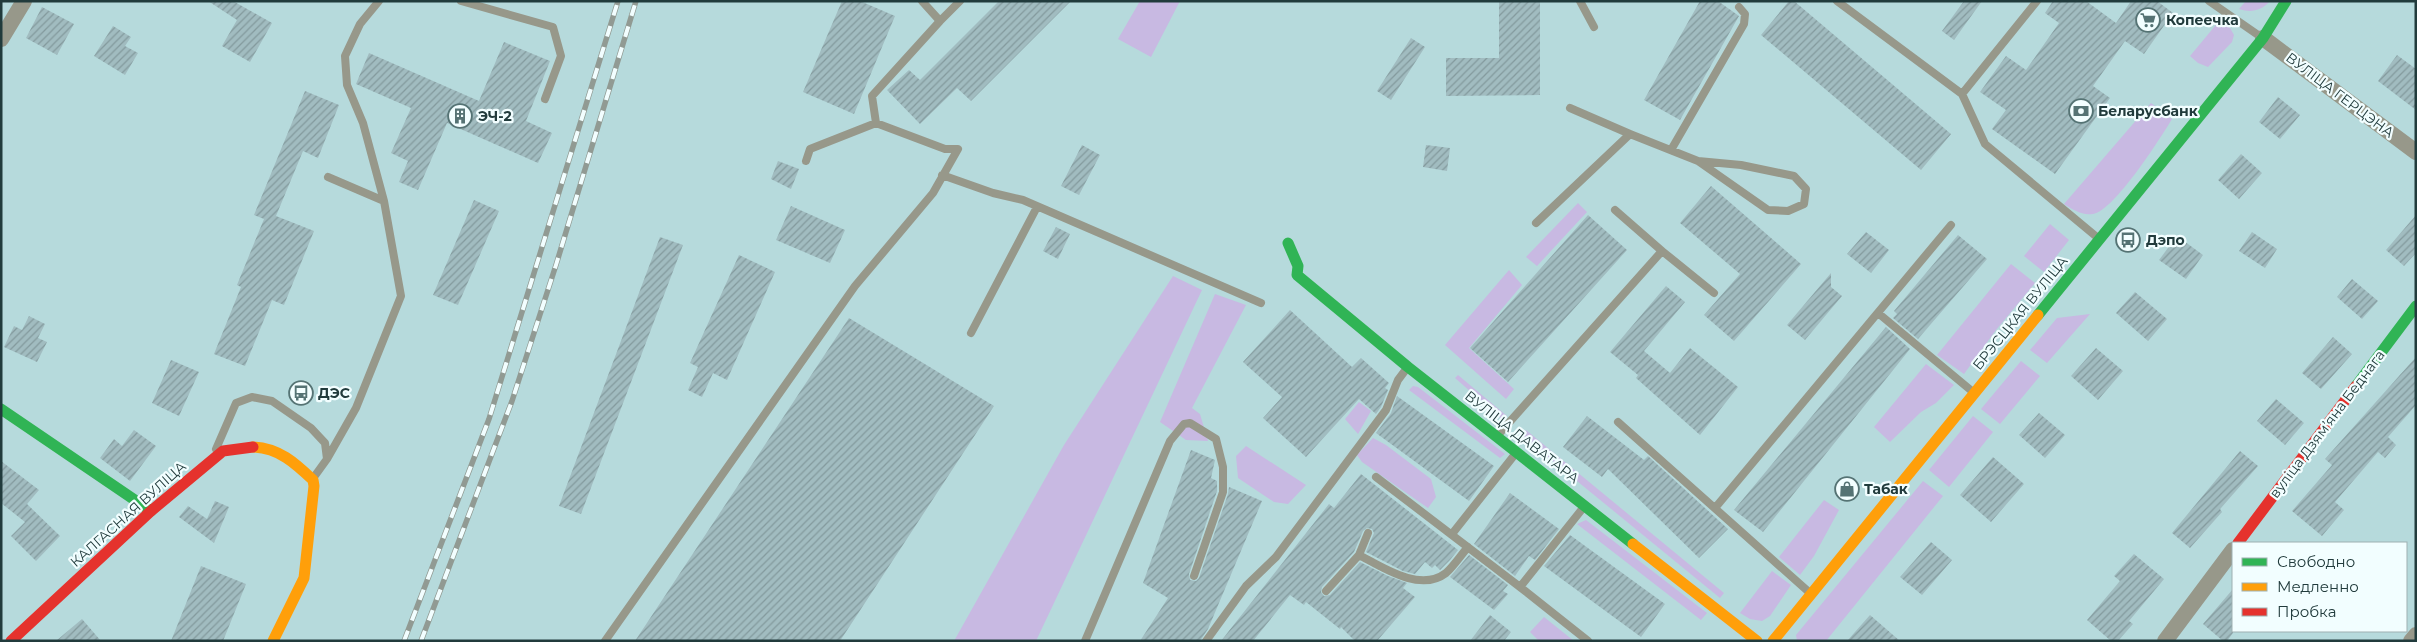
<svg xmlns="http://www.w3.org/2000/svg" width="2417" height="642" font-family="Montserrat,sans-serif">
  <defs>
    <pattern id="building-hatch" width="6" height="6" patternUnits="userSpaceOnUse" patternTransform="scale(1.25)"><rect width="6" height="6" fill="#a1bcc0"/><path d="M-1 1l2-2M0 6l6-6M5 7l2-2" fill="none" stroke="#839a9d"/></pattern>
  </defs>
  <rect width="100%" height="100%" fill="#b6dadc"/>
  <!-- green -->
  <path fill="#c8b9e2" d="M1140 1H1180L1151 57 1118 39Z
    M2246 1H2270C2261 11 2251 13 2239 9Z
    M2220 20 2230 28 2234 35 2232 42 2208 67 2198 63 2190 56Z
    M2151 103 2172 119C2160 139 2114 211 2093 214 2082 216 2072 209 2064 204Z
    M1578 203 1587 212 1537 266 1526 257Z
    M2050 224 2069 240 2044 272 2024 256Z
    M2011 264 2035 283 1996 330 1964 374 1937 355Z
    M1509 270 1522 285 1469 348 1514 389 1506 399 1445 345Z
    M1173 276 1202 290 1036 641H954L1064 445Z
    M1215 294 1246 305 1192 408 1200 414 1208 441 1186 440 1160 422Z
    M2090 314 2047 363 2030 350 2057 318Z
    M2021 361 2040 376 2000 424 1981 409Z
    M1926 364 1954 385 1936 403 1921 412 1890 442 1874 427Z
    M1458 375 1507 416 1503 420 1455 378Z
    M1413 386 1418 387 1505 454 1500 458 1409 390Z
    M1359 402 1371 411 1358 434 1345 419Z
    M1973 416 1993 432 1949 487 1929 470Z
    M1526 430 1724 593 1720 598 1522 436Z
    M1373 438 1386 445 1431 479 1436 497 1428 508 1362 462 1357 455Z
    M1246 446 1306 485 1288 504 1274 502 1238 478 1236 456Z
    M1923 481 1943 496 1826 641H1797L1796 635Z
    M1824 500 1839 510 1814 556 1800 575 1779 557Z
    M1586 520 1707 613 1701 620 1577 524Z
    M1772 571 1791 585 1770 616 1762 621 1750 619 1740 613Z
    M1544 617 1574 641H1539L1530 632Z"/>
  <!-- building -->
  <path fill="url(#building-hatch)" d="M208 1H233L272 23 250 62 222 46 237 20Z
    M842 1H860L895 16 854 114 803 92Z
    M999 1H1071L971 101 957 88 920 124 887 90 909 70 920 80Z
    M1499 1H1540V95L1446 96V58H1499Z
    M1700 1H1718L1739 16 1680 120 1644 100Z
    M1789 1H1794L1951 134 1921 170 1761 35Z
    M1964 1H1982L1954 40 1942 31Z
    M2053 1H2086L2116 23 2131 1H2157L2173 13 2144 54 2125 41 2093 86 2110 98 2055 174 1992 129 2006 110 1980 92 2006 56 2026 70 2059 23 2045 13Z
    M42 7 74 24 57 55 26 38Z
    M113 26 131 37 125 46 138 53 125 75 94 56Z
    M1411 38 1425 47 1391 100 1377 91Z
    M504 42 550 61 526 121 552 133 538 163 447 123 418 190 399 182 408 161 391 153 411 108 356 84 369 53 479 101Z
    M2397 55 2416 69V110L2378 81Z
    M305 91 339 105 318 158 303 151 276 216 314 231 284 305 272 300 245 366 214 354 241 287 237 285 264 219 254 215Z
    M2278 97 2300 115 2280 139 2259 122Z
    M1082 145 1100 155 1079 195 1061 186Z
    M1426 145 1450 148 1447 171 1423 167Z
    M2241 154 2262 173 2239 199 2218 180Z
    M778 161 799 169 791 189 771 179Z
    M1711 186 1801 264 1734 341 1704 315 1740 274 1680 223Z
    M474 200 499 211 458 305 433 295Z
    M791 206 845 230 830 263 776 240Z
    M1588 215 1627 250 1508 382 1470 348Z
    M2416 215V253L2404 266 2386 250Z
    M1056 227 1070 234 1058 259 1043 251Z
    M1866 232 1889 250 1871 273 1847 254Z
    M2252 232 2277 249 2265 268 2239 251Z
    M1958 235 1987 259 1918 339 1893 318 1897 314 1894 311Z
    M2177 236 2203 255 2186 279 2159 260Z
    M660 237 683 245 581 514 559 506Z
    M739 255 775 272 727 380 713 373 702 397 688 390 698 367 690 363Z
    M1831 273V287L1842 296 1805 340 1787 325Z
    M2352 279 2378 301 2362 319 2337 297Z
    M1666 286 1685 302 1644 351 1670 373 1690 348 1738 387 1700 435 1636 378 1638 375 1610 352Z
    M2135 292 2167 319 2148 341 2116 313Z
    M1290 310 1352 367 1361 358 1389 383 1385 388 1388 390 1381 407 1376 414 1359 399 1306 457 1263 418 1282 397 1243 362Z
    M29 316 45 324 38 338 47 342 37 362 4 347 14 326 22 330Z
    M849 318 994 406 840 641H635Z
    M1886 327 1910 349 1763 532 1734 510Z
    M2333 337 2352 354 2321 389 2302 373Z
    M2096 348 2123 371 2098 400 2071 376Z
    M2416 357V405L2388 437 2396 445 2385 458 2378 452 2335 502 2344 510 2322 536 2292 511 2332 465 2325 459Z
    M171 360 199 372 179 416 152 403Z
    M1397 396 1494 466 1469 501 1376 433 1391 413Z
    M2276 399 2304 423 2285 445 2257 421Z
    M2039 413 2065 435 2045 458 2019 435Z
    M1587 416 1644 460 1648 456 1728 529 1699 558 1608 469 1602 477 1563 447Z
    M134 430 156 446 130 481 100 458 114 439 122 446Z
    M1191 450 1215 460 1211 478 1217 481V491L1189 574 1190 580 1196 581 1199 578 1228 494 1229 487 1262 501 1208 629 1200 641H1140L1168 598 1143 583Z
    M2240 451 2258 466 2220 509 2222 512 2190 548 2172 533Z
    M1993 457 2024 484 1991 522 1960 495Z
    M1 461 39 490 27 504 60 536 36 561 11 536 25 522 1 503Z
    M1361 474 1458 550 1450 560 1440 570 1435 565 1432 568 1425 562 1415 574 1403 571 1366 552 1374 533 1372 529 1367 528 1363 531 1354 552 1322 587 1321 592 1324 596 1330 595 1360 562 1388 576 1407 583 1403 588 1415 597 1377 641H1355L1341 627 1340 629 1306 602 1304 605 1290 595 1253 641H1221L1329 504 1334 508Z
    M1510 493 1559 529 1535 560 1529 556 1515 576 1474 544Z
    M215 501 229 507 214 543 179 517 188 506 207 519Z
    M1570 535 1665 604 1641 637 1544 566Z
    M1931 542 1952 560 1922 595 1900 577Z
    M2134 554 2164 579 2129 621 2133 624 2118 641H2111L2087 620 2120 581 2114 576Z
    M1469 555 1508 585 1503 591 1508 594 1494 610 1450 577Z
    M201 566 246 584 223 641H171Z
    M2233 589V633L2227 641H2223L2203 624Z
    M1490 615 1511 632 1504 641H1470Z
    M1870 615 1900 641H1847Z
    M82 619 101 641H56Z"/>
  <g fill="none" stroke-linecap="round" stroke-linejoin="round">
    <!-- lane -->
    <path stroke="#97988a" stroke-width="8" d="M379 1 360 24 345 56 347 85 363 123 384 201
      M461 1 553 27 561 56 545 99
      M1580 1 1594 27
      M1837 1 1962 94 1985 144 2098 238
      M2209 1 2261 37
      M940 21 960 1
      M1962 94 2037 1
      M1570 108 1630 134
      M1671 150 1744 24 1745 14 1739 7
      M806 161 810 149 876 123
      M942 175 993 193 1023 200 1261 303
      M1536 223 1630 134 1698 161 1768 210 1788 211 1804 204 1806 189 1794 176 1741 165 1698 161
      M1662 251 1714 293
      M1878 313 1973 392
      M971 333 1037 207
      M1618 422 1810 593
      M1498 435 1662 251 1615 210
      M216 449 236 403 252 397 272 401 311 428 325 443 327 459 314 477
      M327 459 356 408 401 296 384 201 328 177
      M1376 477 1520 587
      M1583 508 1520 587 1588 641
      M1715 508 1951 225
      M1452 534 1516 453
      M1359 555 1368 533
      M1326 591 1359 555C1382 567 1420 593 1446 573 1454 566 1461 555 1468 547
      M605 641 855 286 933 193 958 149H945L876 123 872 96 940 21 922 1
      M1085 641 1170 441 1184 424 1190 423 1216 439 1223 467V492L1194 576
      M1206 641 1246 586 1276 557 1386 410 1398 380 1407 368"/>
    <!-- street -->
    <path stroke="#97988a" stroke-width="16" d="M2263 38 2416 152
      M1 39 24 1
      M2165 641 2233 550
      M2411 641 2416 635"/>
    <!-- fast -->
    <path stroke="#30b455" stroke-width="11" d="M1288 243 1298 266 1297 275 1408 367 1633 544
      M2038 315 2263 38 2286 1
      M2356 386 2416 306
      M1 409 151 511"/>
    <!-- slow -->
    <path stroke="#ff9f0a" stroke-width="11" d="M253 447C279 448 295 463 313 480L314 486 304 578 273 641
      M1633 544 1757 641
      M1773 641 2038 315"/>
    <!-- jam -->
    <path stroke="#e5322d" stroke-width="11" d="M2238 543 2356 386
      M11 641 151 511 223 451 253 447"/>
    <!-- rail casing -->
    <g stroke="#919a93" stroke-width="5.5">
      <path id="rail" d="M404 641 489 419 618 1
        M421 641 512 401 556 265 636 1"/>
    </g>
    <!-- rail -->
    <use href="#rail" stroke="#f2feff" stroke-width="4" stroke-dasharray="11" stroke-linecap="butt"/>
  </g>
  <!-- icons -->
  <defs>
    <g id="supermarket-ring" transform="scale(1.25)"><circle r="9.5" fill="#f2feff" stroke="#557374" stroke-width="1.5"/><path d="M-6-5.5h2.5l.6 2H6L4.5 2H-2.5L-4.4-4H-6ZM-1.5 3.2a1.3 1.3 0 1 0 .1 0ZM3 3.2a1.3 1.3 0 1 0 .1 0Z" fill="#557374"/></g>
    <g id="bank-ring" transform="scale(1.25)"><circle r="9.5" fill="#f2feff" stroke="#557374" stroke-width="1.5"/><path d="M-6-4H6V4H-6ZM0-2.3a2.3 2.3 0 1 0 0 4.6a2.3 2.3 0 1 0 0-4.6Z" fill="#557374"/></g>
    <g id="building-ring" transform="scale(1.25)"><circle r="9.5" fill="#f2feff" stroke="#557374" stroke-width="1.5"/><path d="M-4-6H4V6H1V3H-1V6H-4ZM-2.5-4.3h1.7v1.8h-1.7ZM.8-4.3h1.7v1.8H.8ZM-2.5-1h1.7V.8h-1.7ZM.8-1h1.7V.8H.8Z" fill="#557374"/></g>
    <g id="bus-ring" transform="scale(1.25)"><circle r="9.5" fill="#f2feff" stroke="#557374" stroke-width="1.5"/><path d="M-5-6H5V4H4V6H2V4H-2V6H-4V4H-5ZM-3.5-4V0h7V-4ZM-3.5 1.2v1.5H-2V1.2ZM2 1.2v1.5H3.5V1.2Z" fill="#557374"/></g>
    <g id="shop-ring" transform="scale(1.25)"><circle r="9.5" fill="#f2feff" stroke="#557374" stroke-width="1.5"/><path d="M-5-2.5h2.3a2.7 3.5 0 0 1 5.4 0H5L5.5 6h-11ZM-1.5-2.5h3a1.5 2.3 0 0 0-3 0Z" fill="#557374"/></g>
  </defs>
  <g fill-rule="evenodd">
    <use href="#supermarket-ring" x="2148" y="20"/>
    <use href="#bank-ring" x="2081" y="111"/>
    <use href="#building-ring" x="460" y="116"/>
    <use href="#bus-ring" x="2128" y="240"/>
    <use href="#bus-ring" x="301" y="393"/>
    <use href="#shop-ring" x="1847" y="489"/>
  </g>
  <g text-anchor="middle" stroke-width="4.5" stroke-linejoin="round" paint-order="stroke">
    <!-- poi labels -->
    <g font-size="14" font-weight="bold" fill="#213b3c" stroke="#f2feff" text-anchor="start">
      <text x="2166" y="25">Копеечка</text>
      <text x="2098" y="116">Беларусбанк</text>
      <text x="478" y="121">ЭЧ-2</text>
      <text x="2146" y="245">Дэпо</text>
      <text x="318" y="398">ДЭС</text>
      <text x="1864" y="494">Табак</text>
    </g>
    <!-- street labels -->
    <g font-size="14" fill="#213b3c" stroke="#f2feff">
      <text transform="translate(2340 95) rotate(37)" y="5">ВУЛІЦА ГЕРЦЭНА</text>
      <text transform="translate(2020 313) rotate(-51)" y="5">БРЭСЦКАЯ ВУЛІЦА</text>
      <text transform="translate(2327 424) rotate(-53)" y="5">вуліца Дзямʼяна Беднага</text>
      <text transform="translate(1522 437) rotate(38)" y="5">ВУЛІЦА ДАВАТАРА</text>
      <text transform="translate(128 514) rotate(-42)" y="5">КАЛГАСНАЯ ВУЛІЦА</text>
    </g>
  </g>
  <!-- border -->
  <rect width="2417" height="642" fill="none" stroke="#213b3c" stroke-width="5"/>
  <!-- legend -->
  <rect x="2232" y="542" width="175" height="90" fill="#f2feff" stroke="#9eb0b1"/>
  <rect x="2242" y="558" width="25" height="8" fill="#30b455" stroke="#9eb0b1"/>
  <text x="2277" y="567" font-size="15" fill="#213b3c">Свободно</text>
  <rect x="2242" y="583" width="25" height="8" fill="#ff9f0a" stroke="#9eb0b1"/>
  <text x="2277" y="592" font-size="15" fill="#213b3c">Медленно</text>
  <rect x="2242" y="608" width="25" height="8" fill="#e5322d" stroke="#9eb0b1"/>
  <text x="2277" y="617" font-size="15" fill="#213b3c">Пробка</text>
</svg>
